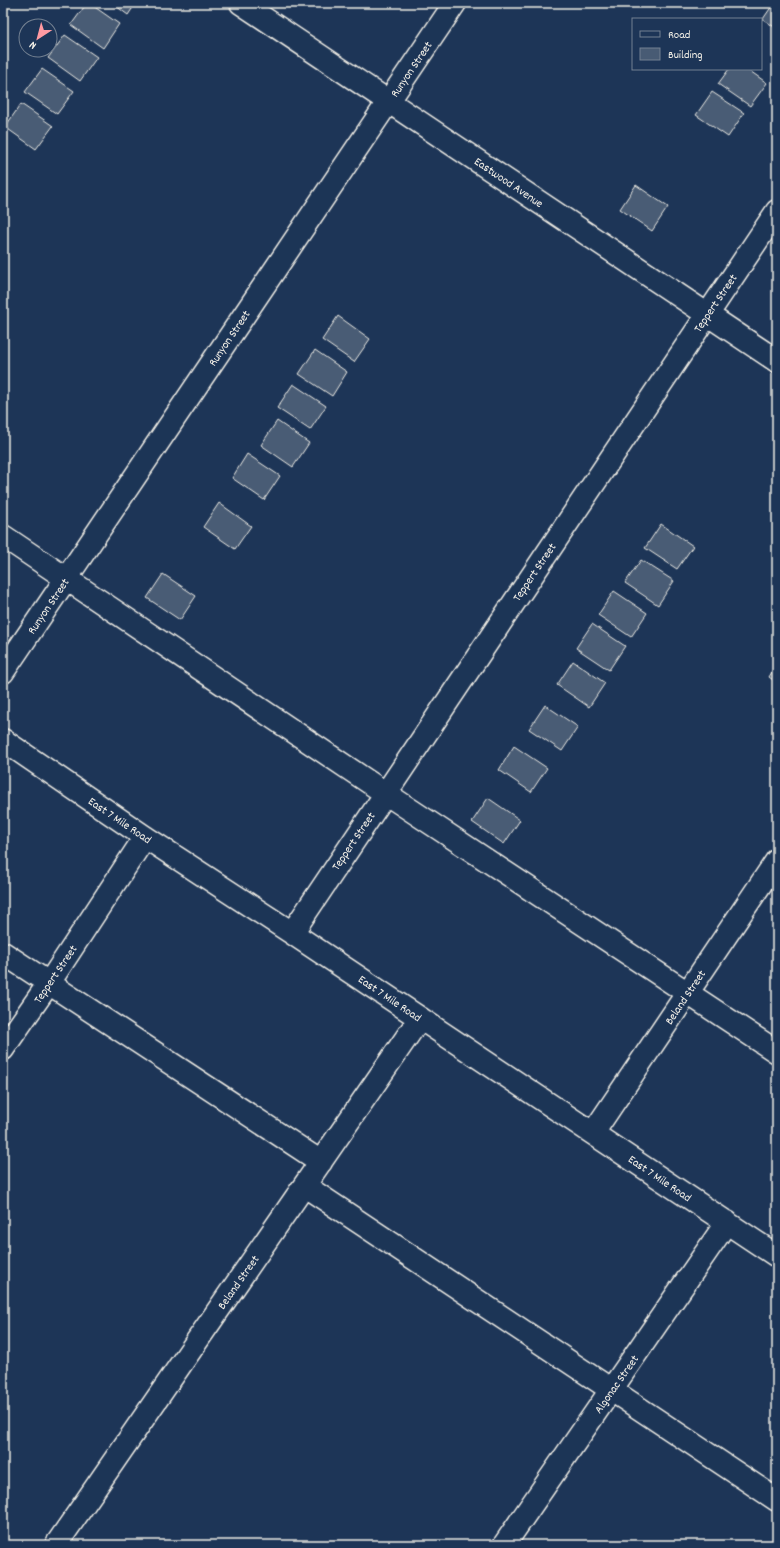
<svg xmlns="http://www.w3.org/2000/svg" width="780" height="1548" font-family="Dekko,sans-serif">
  <rect width="100%" height="100%" fill="#1d3557"/>
  <filter id="ink" filterUnits="userSpaceOnUse"><feTurbulence type="fractalNoise" baseFrequency=".025" numOctaves="2"/><feDisplacementMap in="SourceGraphic" scale="8" xChannelSelector="R" yChannelSelector="G"/><feConvolveMatrix kernelMatrix="1 2 1 2 8 2 1 2 1" color-interpolation-filters="sRGB"/></filter>
  <g filter="url(#ink)">
    <!-- building -->
    <path fill="#485b74" stroke="#f4f1e8" d="M87 3H89L119 24 103 48 71 25Z
      M112 3H136L128 15Z
      M774 3H777V29L763 19Z
      M65 35 97 57 80 81 48 58Z
      M42 69 74 91 57 114 25 92Z
      M729 69H747L767 83 750 106 718 84Z
      M712 92 744 113 728 137 696 115Z
      M21 104 53 126 36 149 5 127Z
      M636 185 668 207 652 231 620 209Z
      M338 316 370 339 354 362 322 340Z
      M315 350 347 372 332 396 299 374Z
      M293 384 326 406 310 430 277 408Z
      M277 421 309 443 293 467 261 445Z
      M247 454 280 476 264 500 232 478Z
      M219 503 251 526 235 549 203 527Z
      M661 524 693 546 677 569 645 548Z
      M641 560 674 581 658 605 625 583Z
      M163 574 196 596 180 620 147 598Z
      M614 591 647 613 631 637 598 615Z
      M592 624 625 646 609 670 576 648Z
      M573 661 605 683 589 707 557 685Z
      M777 664V683L769 677Z
      M545 705 578 727 562 751 529 729Z
      M514 746 547 768 531 792 499 770Z
      M488 798 520 820 504 844 472 822Z"/>
    <g fill="none" stroke-linecap="round" stroke-linejoin="round">
      <!-- minor casing -->
      <g stroke="#f4f1e8" stroke-width="25">
        <path id="minor" d="M241 3 777 361
          M3 536 385 793 777 1052
          M3 672 455 3
          M3 740 145 837 292 933 777 1256
          M292 933 777 211
          M3 953 321 1162
          M3 1049 49 983 145 837
          M593 1133 777 860
          M305 1186 777 1500
          M56 1545 420 1018
          M504 1545 727 1222"/>
      </g>
      <!-- minor -->
      <use href="#minor" stroke="#1d3557" stroke-width="22"/>
    </g>
  </g>
  <g text-anchor="middle" stroke-width="3.5" stroke-linejoin="round" paint-order="stroke">
    <!-- street labels -->
    <g font-size="12" fill="#f4f1e8" stroke="#1d3557">
      <text transform="translate(411 69) rotate(-56)" y="4">Runyon Street</text>
      <text transform="translate(509 182) rotate(34)" y="4">Eastwood Avenue</text>
      <text transform="translate(715 303) rotate(-56)" y="4">Teppert Street</text>
      <text transform="translate(229 338) rotate(-56)" y="4">Runyon Street</text>
      <text transform="translate(534 572) rotate(-56)" y="4">Teppert Street</text>
      <text transform="translate(48 606) rotate(-56)" y="4">Runyon Street</text>
      <text transform="translate(120 820) rotate(34)" y="4">East 7 Mile Road</text>
      <text transform="translate(353 841) rotate(-56)" y="4">Teppert Street</text>
      <text transform="translate(55 974) rotate(-56)" y="4">Teppert Street</text>
      <text transform="translate(685 997) rotate(-56)" y="4">Beland Street</text>
      <text transform="translate(390 998) rotate(34)" y="4">East 7 Mile Road</text>
      <text transform="translate(660 1178) rotate(34)" y="4">East 7 Mile Road</text>
      <text transform="translate(238 1282) rotate(-55)" y="4">Beland Street</text>
      <text transform="translate(616 1384) rotate(-55)" y="4">Algonac Street</text>
    </g>
  </g>
  <!-- margin -->
  <rect width="780" height="1548" fill="none" stroke="#1d3557" stroke-width="16"/>
  <rect x="8" y="8" width="764" height="1532" fill="none" stroke="#f4f1e8" stroke-width="1.5" filter="url(#ink)"/>
  <!-- legend -->
  <rect x="632" y="18" width="130" height="52" fill="#1d3557" stroke="#738091"/>
  <rect x="640" y="31" width="20" height="6" fill="#1d3557" stroke="#738091"/>
  <text x="668" y="38" font-size="12" fill="#f4f1e8">Road</text>
  <rect x="640" y="48" width="20" height="12" fill="#485b74" stroke="#738091"/>
  <text x="668" y="58" font-size="12" fill="#f4f1e8">Building</text>
  <!-- north arrow -->
  <g transform="translate(38 38) rotate(216)"><circle r="19" fill="#1d3557" stroke="#738091"/>
  <path d="M0-3L7 15L0 10L-7 15Z" fill="#ff9aa2"/>
  <text y="-6" font-size="11" font-weight="bold" text-anchor="middle" fill="#f4f1e8">N</text>
  </g>
</svg>
